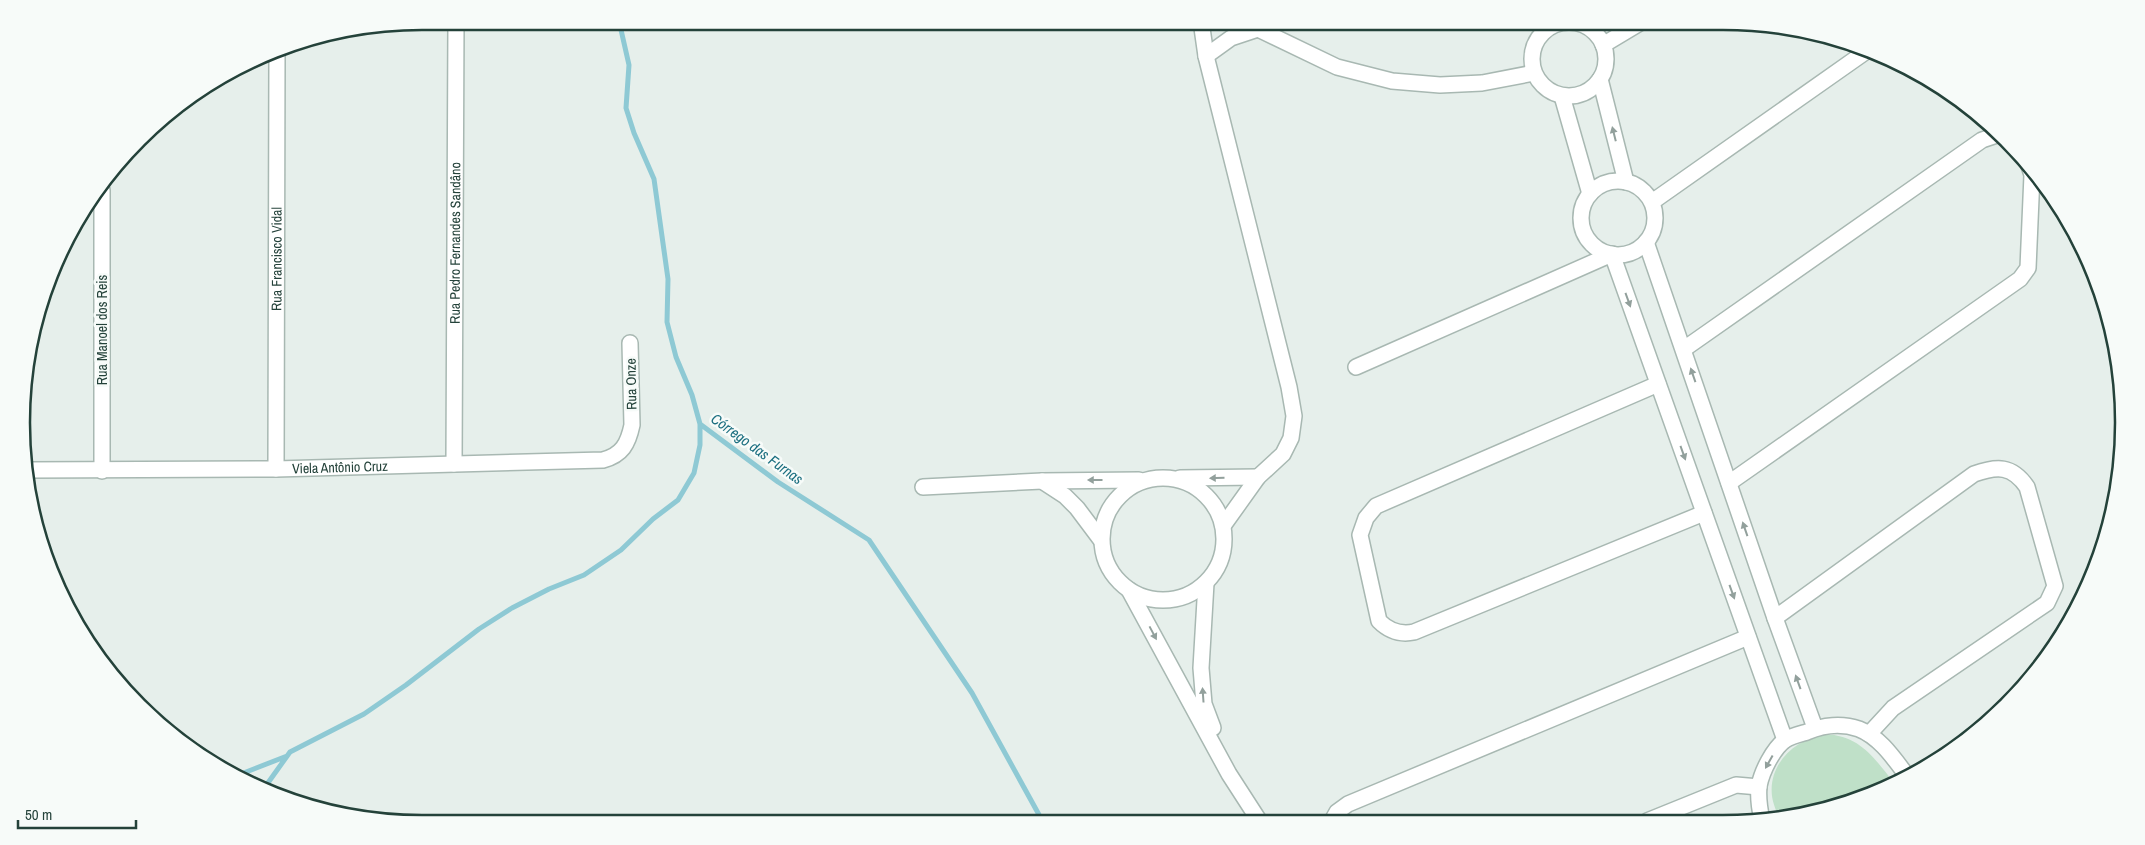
<svg xmlns="http://www.w3.org/2000/svg" width="2145" height="845" font-family="'Archivo Narrow',sans-serif">
  <rect width="100%" height="100%" fill="#e6efeb"/>
  <!-- green -->
  <path fill="#bfe0c8" d="M1825 734C1861 736 1874 758 1895 784L1779 819C1777 812 1773 804 1772 796 1768 763 1796 739 1825 734Z"/>
  <g fill="none" stroke-linecap="round" stroke-linejoin="round">
    <!-- stream -->
    <path stroke="#8ec9d4" stroke-width="5" d="M700 424 778 482 869 540 972 693 1043 822
      M241 774 287 756
      M265 787 290 752 364 714 406 685 479 629 512 608 549 589 584 575 621 550 653 519 678 500 694 473 700 445V424L692 395 676 357 667 322 668 279 654 179 634 133 626 108 629 65 619 21"/>
    <!-- minor casing -->
    <g stroke="#a8b8b2" stroke-width="18">
      <g id="minor">
        <path d="M1201 21 1206 56 1289 387 1294 416 1291 438 1283 454 1258 477 1223 526"/>
        <path d="M1248 21 1258 29 1337 67 1392 81 1440 85 1482 83 1534 73"/>
        <circle cx="1569" cy="59" r="37"/>
        <path d="M1603 45 1643 21"/>
        <path d="M1206 56 1231 38 1258 29"/>
        <path d="M1600 79 1626 182"/>
        <path d="M1562 96 1590 194"/>
        <circle cx="1618" cy="218" r="37"/>
        <path d="M102 190V471"/>
        <path d="M1652 202 1868 50"/>
        <path d="M1646 242 1775 618 1815 728"/>
        <path d="M1684 349 1982 140 2000 134"/>
        <path d="M1356 367 1612 254 1785 740"/>
        <path d="M1658 384 1376 506 1366 518 1360 535 1379 621C1389 631 1400 635 1414 632L1704 513"/>
        <path id="s1" d="M454 464 456 21"/>
        <path id="s2" d="M276 469 277 50"/>
        <path id="s3" d="M28 470 276 469 603 460C622 455 628 444 632 425L630 343"/>
        <path d="M1180 478 1258 477"/>
        <circle cx="1163" cy="539" r="61"/>
        <path d="M1042 481 1065 496 1077 508 1101 540"/>
        <path d="M1729 483 2020 279 2028 268 2032 175 2029 166"/>
        <path d="M923 487 1042 481 1139 480"/>
        <path d="M1206 583 1201 668 1204 704 1213 728"/>
        <path d="M1129 590 1229 774 1260 822"/>
        <path d="M1775 618 1974 474C1997 466 2012 465 2027 487L2055 586 2047 603 1893 708 1869 734"/>
        <path d="M1762 820C1760 811 1758 796 1759 786 1762 771 1773 749 1785 740 1791 736 1800 734 1807 732 1823 725 1842 723 1859 729 1880 737 1895 760 1908 777"/>
        <path d="M1332 821 1337 812 1348 804 1748 637"/>
        <path d="M1647 821 1736 785 1759 787"/>
      </g>
    </g>
    <!-- minor -->
    <use href="#minor" stroke="#fff" stroke-width="15"/>
  </g>
  <!-- one-way arrows -->
  <defs><path id="oneway-solid" d="M-6-.8H1V-3.2L6.5 0L1 3.2V.8H-6Z" transform="scale(1.25)"/></defs>
  <g fill="#92a09c">
    <use href="#oneway-solid" transform="translate(1614 134) rotate(-104)"/>
    <use href="#oneway-solid" transform="translate(1628 300) rotate(70)"/>
    <use href="#oneway-solid" transform="translate(1693 375) rotate(-109)"/>
    <use href="#oneway-solid" transform="translate(1683 453) rotate(70)"/>
    <use href="#oneway-solid" transform="translate(1217 478) rotate(179)"/>
    <use href="#oneway-solid" transform="translate(1095 480) rotate(180)"/>
    <use href="#oneway-solid" transform="translate(1745 529) rotate(-109)"/>
    <use href="#oneway-solid" transform="translate(1732 592) rotate(70)"/>
    <use href="#oneway-solid" transform="translate(1153 633) rotate(62)"/>
    <use href="#oneway-solid" transform="translate(1798 682) rotate(-110)"/>
    <use href="#oneway-solid" transform="translate(1203 695) rotate(-94)"/>
    <use href="#oneway-solid" transform="translate(1769 762) rotate(119)"/>
  </g>
  <g text-anchor="middle" stroke-width="5" stroke-linejoin="round" paint-order="stroke">
    <!-- street labels -->
    <g font-size="14" fill="#24423a" stroke="#f7fbf9">
      <text dy="5" stroke="none"><textPath href="#s1" startOffset="221">Rua Pedro Fernandes Sandâno</textPath></text>
      <text dy="5" stroke="none"><textPath href="#s2" startOffset="210">Rua Francisco Vidal</textPath></text>
      <text transform="translate(102 330) rotate(-90)" y="5">Rua Manoel dos Reis</text>
      <text transform="translate(631 384) rotate(-91)" y="5">Rua Onze</text>
      <text dy="5" stroke="none"><textPath href="#s3" startOffset="312">Viela Antônio Cruz</textPath></text>
    </g>
    <!-- water labels -->
    <g font-size="15" font-style="italic" fill="#1c6f80" stroke="#f7fbf9">
      <text transform="translate(757 449) rotate(36)" y="5">Córrego das Furnas</text>
    </g>
  </g>
  <!-- crop -->
  <path d="M0 0H2145V845H0ZM422 30H1723A392 392 0 0 1 2115 422V423A392 392 0 0 1 1723 815H422A392 392 0 0 1 30 423V422A392 392 0 0 1 422 30Z" fill="#f7fbf9" fill-rule="evenodd"/>
  <path fill="none" stroke="#24423a" stroke-width="2.5" d="M422 30H1723A392 392 0 0 1 2115 422V423A392 392 0 0 1 1723 815H422A392 392 0 0 1 30 423V422A392 392 0 0 1 422 30Z"/>
  <!-- scale -->
  <path d="M18 820v8h118v-8" fill="none" stroke="#24423a" stroke-width="2.5"/>
  <text x="25" y="820" font-size="15" fill="#24423a" stroke="#f7fbf9" stroke-width="4" paint-order="stroke">50 m</text>
</svg>
